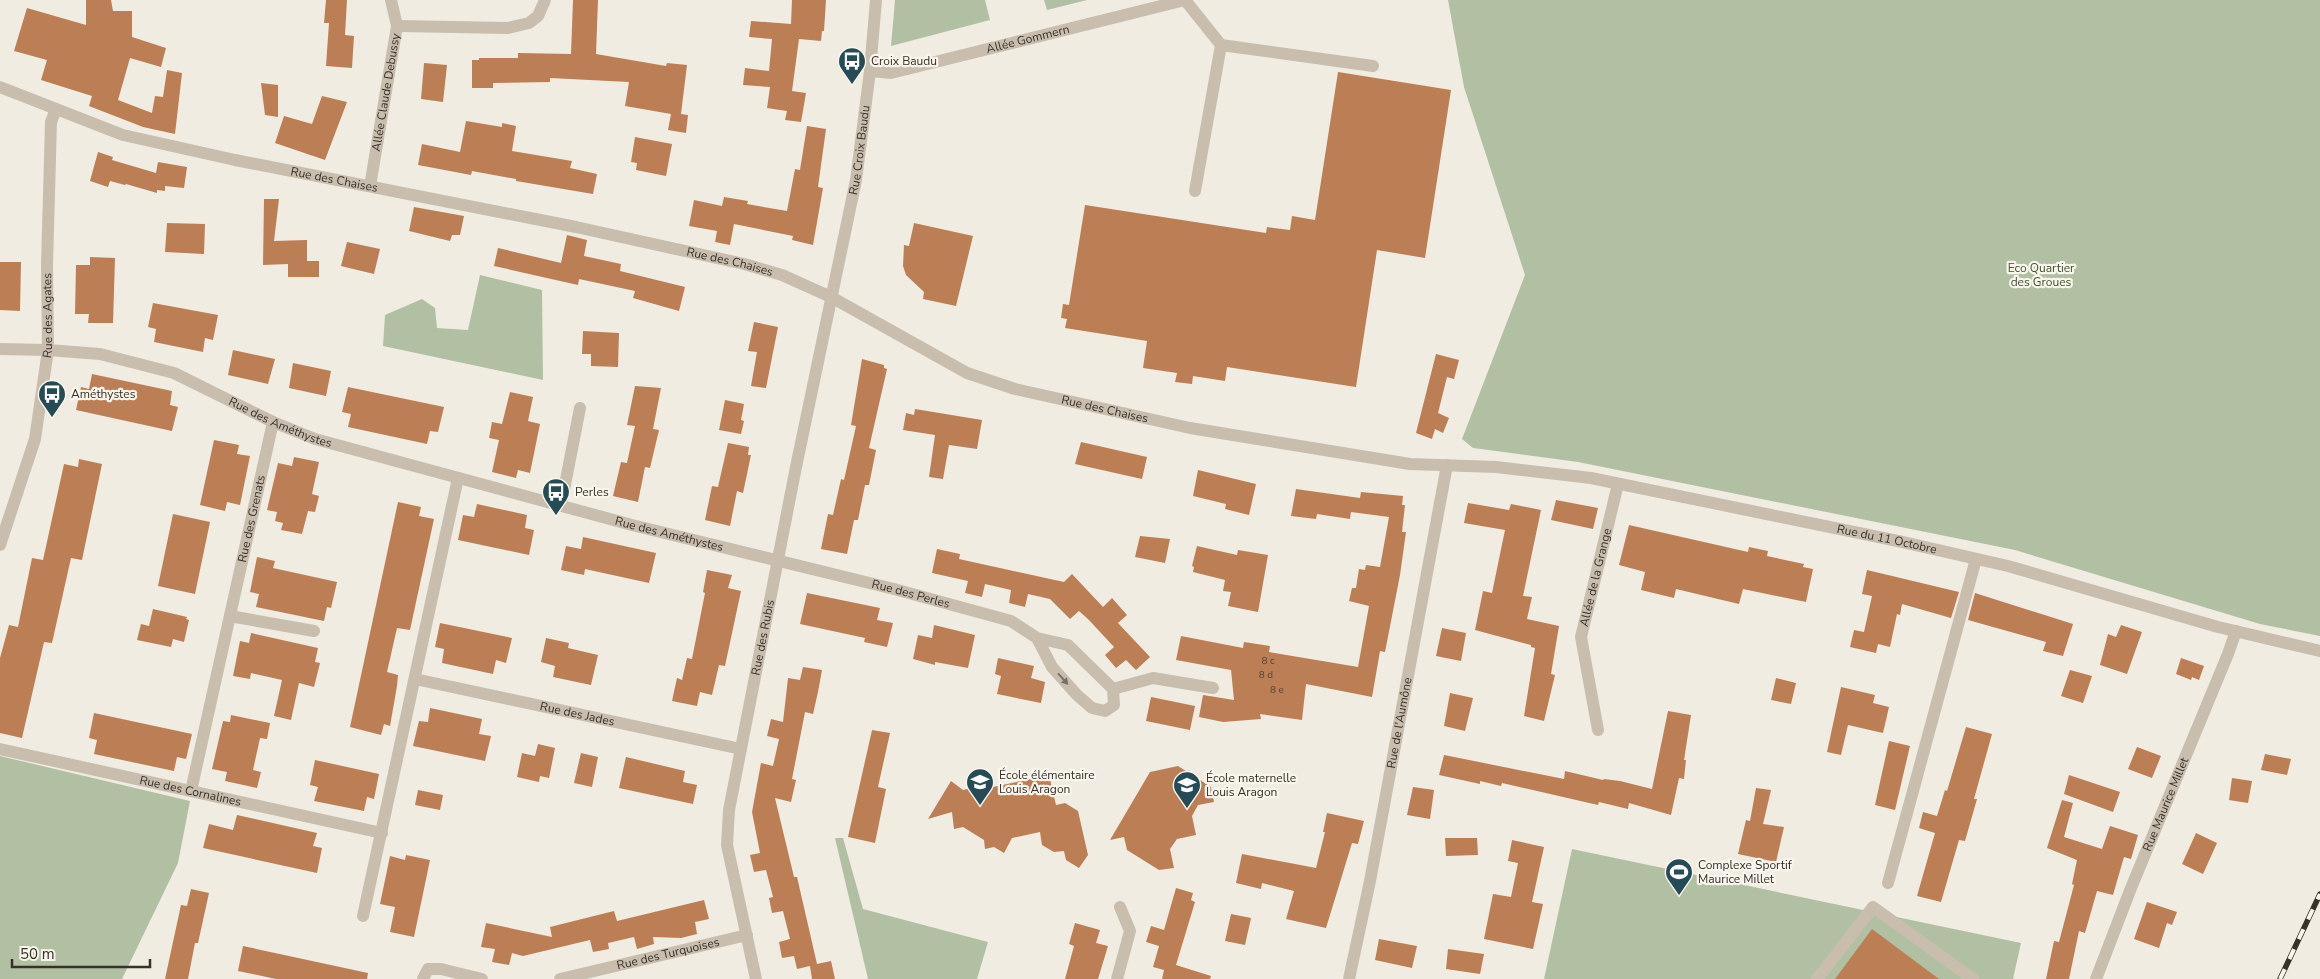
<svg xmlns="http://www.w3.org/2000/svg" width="2320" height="979" font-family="'Nunito Sans',sans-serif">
  <rect width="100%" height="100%" fill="#f1ece1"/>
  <!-- green -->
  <path fill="#b1c0a2" d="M895 0H985L990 20 891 46Z
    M1044 0H1087L1047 10Z
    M1448 0H2320V636L2260 624 2015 550 1578 462 1473 448 1462 439 1525 275 1464 87Z
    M480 275 542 290 543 380 383 346 385 315 422 299 435 308 437 328 468 330Z
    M0 756 190 801 178 863 122 979H0Z
    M835 838H843L863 909 988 942 977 979H868Z
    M1572 849 2021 943 2013 979H1544Z"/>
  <!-- building -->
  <path fill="#bc7e55" d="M86 0H111L113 11H132V37L166 48 161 67 130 58 118 100 152 113 155 96 163 97 167 70 182 73 175 134 143 127 89 106 92 96 41 80 47 60 14 51 27 8 86 25Z
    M326 0H347L345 35 354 36 352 68 326 66 329 23H324Z
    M573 0H598L596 54 666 66 667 63 687 65 681 114 688 115 686 133 668 130 671 114 625 106 629 82 550 78V82L493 83V88H472V60H479V58H518V53L571 54Z
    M792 0H826L824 31H822L821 41 799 39 792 91 806 93 801 122 785 120 787 111 767 108 770 87 743 85 745 68 769 71 772 39 749 37 751 21 791 24Z
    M424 63 447 65 443 102 421 99Z
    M1338 72 1451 90 1425 258 1377 250 1356 387 1227 367 1225 381 1193 376 1192 384 1175 382 1177 373 1143 368 1147 341 1065 328 1067 319 1061 318 1063 304 1069 305 1085 205 1266 233 1267 227 1290 230 1292 216 1315 220Z
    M261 83 278 85V117L265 115Z
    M322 96 347 102 325 160 275 143 284 116 312 124Z
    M466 121 502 127V123L516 126 512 151 572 161 570 168 597 174 593 194 516 181V179L472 171 471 175 418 165 422 144 460 152Z
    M807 126 826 129 818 187 823 188 813 245 792 240 793 236 734 224 730 245 715 242 717 231 689 226 694 200 722 206 724 197 748 201 747 204 787 211 795 169 800 170Z
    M635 137 672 144 666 176 636 170 637 163 631 162Z
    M98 152 113 157 112 160 156 173 158 162 187 167 184 188 165 186V191L157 190V193L126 184 125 185 110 181 108 187 90 181Z
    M264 199H279L274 241 307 240V261H319V277H288V264L263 265Z
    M414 207 464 216 460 235H452L450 241 409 231Z
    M167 223 205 224 204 254 165 252Z
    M914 223 973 236 956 306 923 299 924 292 906 275 903 266 904 245 909 246Z
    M567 235 587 240 584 256 621 264 620 271 685 287 679 311 633 298 635 291 579 279 578 285 494 266 498 248 561 263Z
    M347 242 380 249 374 274 341 266Z
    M90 257 115 258 113 323H88L89 314H75L76 265H90Z
    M0 262H21L20 311 0 310Z
    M153 303 218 315 213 340 205 338 203 352 154 342 156 329 148 327Z
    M754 322 778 327 766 388 751 386 757 352 748 351Z
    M583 331 619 333 618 367 591 366V354H582Z
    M233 350 275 359 268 384 228 375Z
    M1436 354 1459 360 1454 379 1447 377 1438 413 1449 418 1443 433 1435 429 1432 439 1416 433Z
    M862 359 884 365V368L887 369 869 448 876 450 869 485H865L858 520H854L847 554 821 549 828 514 833 515 841 479 844 480 856 426 851 425Z
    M293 363 331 371 326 396 289 388Z
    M92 374 172 391 170 405 178 407 172 431 76 410 81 387 89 389Z
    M635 386 661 388 653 429 659 430 650 468 645 467 638 502 613 496 621 462 627 463 635 426 627 425Z
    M348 387 444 407 438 432 430 431 427 444 348 427 351 414 342 412Z
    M510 392 533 397 528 421 540 424 530 473 518 470 516 478 492 472 499 440 489 438 492 422 502 424Z
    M725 400 744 404 741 420 744 421 741 434 719 430Z
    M915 409 982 420 977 449 949 445 943 479 929 477 935 435 903 430 906 413 914 415Z
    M214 440 239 445 237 454 250 456 240 505 227 502 225 511 200 505Z
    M1081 442 1147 457 1142 479 1075 464Z
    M728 443 749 447 748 455H751L743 493 737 491 730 526 705 520 712 486 718 487Z
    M294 457 319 462 312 494 319 496 315 512 308 511 302 534 281 530 283 523 275 521 277 512 267 510 278 463 292 466Z
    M79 459 102 464 82 560 71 558 52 643 44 642 22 738 0 733V658L9 625 18 627 32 558 43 560 64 464 78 467Z
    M1198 470 1256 484 1249 515 1225 509 1226 504 1193 496Z
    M1296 489 1360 498 1361 492 1403 496 1402 505H1405L1402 532H1406L1400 575 1385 652 1380 651 1372 697 1306 684 1302 720 1260 714 1261 719 1223 722 1199 717 1203 695 1234 700 1231 670 1176 660 1181 636 1243 648 1244 642 1270 646 1269 652 1358 667 1369 606 1349 601 1352 588H1356L1359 569 1365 570 1366 565 1380 567 1389 517 1351 512 1350 519 1317 514 1316 519 1291 516Z
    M1556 500 1598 508 1593 529 1551 520Z
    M398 502 421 507 419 516 434 519 410 630 397 628 387 672 398 675 397 686 390 726 384 724 381 735 350 727Z
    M1468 503 1509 510 1511 504 1541 510 1523 596 1532 597 1527 619 1559 626 1551 674 1555 675 1544 721 1524 716 1535 648 1531 647V645L1475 630 1483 591 1492 593 1505 530 1464 523Z
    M477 504 527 515 525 528 534 530 529 555 458 540 463 515 474 517Z
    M173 514 210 522 195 594 158 586Z
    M1629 525 1748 552 1749 547 1768 551 1767 556 1804 564 1803 567 1813 569 1806 602 1743 589 1739 604 1676 589 1674 598 1641 590 1645 572 1619 565Z
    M1140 536 1170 539 1165 563 1135 557Z
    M583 537 656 553 649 583 585 569 584 575 561 570 566 546 581 549Z
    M1197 546 1237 555 1238 550 1268 555 1258 612 1228 606 1231 592 1223 591 1225 580 1193 572 1194 567 1192 566Z
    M937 549 960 554 959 559 1064 582 1072 574 1103 607 1112 598 1127 615 1118 623 1150 657 1136 670 1126 660 1116 668 1105 655 1114 647 1089 620 1079 611 1070 619 1050 599 1028 594 1025 607 1009 603 1011 590 985 584 982 597 965 593 968 581 932 573Z
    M257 557 275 561 273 568 337 582 331 608 327 607 324 621 256 607 259 594 250 592Z
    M707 570 732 575 728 588 741 591 725 666 719 665 712 695 700 692 697 706 672 701 677 678 682 680 687 658 692 659 705 593 703 592Z
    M1867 570 1959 592 1951 618 1902 604 1900 615 1897 614 1890 647 1878 644 1876 653 1850 647 1854 630 1864 632 1872 596 1862 594Z
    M807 593 880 608 877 620 893 623 887 647 864 642 865 638 800 624Z
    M1975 593 2073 624 2063 656 2043 651 2046 642 1968 620Z
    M153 609 187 617 186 619 189 620 184 642 173 639 171 647 137 640 141 624 149 626Z
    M440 623 512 638 506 663 496 660 493 674 442 663 444 649 435 647Z
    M934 625 975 635 968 668 935 662V665L913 659 918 635 932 638Z
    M2121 625 2142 632 2127 674 2100 665 2108 634 2116 637Z
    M1442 628 1466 633 1461 661 1436 656Z
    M251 633 318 648 315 662 320 663 314 687 299 683 291 720 274 716 282 680 251 673 250 679 233 676 240 641 249 643Z
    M546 638 569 643 568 648 598 655 591 685 553 677 555 666 541 662Z
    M998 658 1034 666 1031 678 1045 682 1041 703 997 694 1001 676 995 674Z
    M2181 658 2204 666 2199 680 2192 677 2191 680 2176 674Z
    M803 667 822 670 818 692 813 714 805 712 792 779 796 780 791 802 775 798 794 877H797L817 964 831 961 835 979H812L810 966 797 969 794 956 782 958 779 942 790 939 783 911 772 913 769 898 773 897 766 870 754 872 750 855 760 853 752 812 761 763 773 766 779 739 767 736 771 719 783 722 788 678 800 680Z
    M2070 670 2092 676 2083 703 2061 696Z
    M1776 678 1796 683 1791 704 1771 700Z
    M1841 687 1875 695 1873 703 1889 707 1883 733 1848 725 1841 755 1827 752Z
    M1450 693 1473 698 1465 731 1444 726Z
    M1151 697 1195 706 1190 730 1146 721Z
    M430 708 482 719 479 734 491 736 485 761 413 746 419 721 428 722Z
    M1668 711 1691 715 1684 760H1686L1684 779 1679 778 1671 815 1629 803 1628 809 1599 802 1598 805 1502 783 1501 786 1480 781V784L1439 775 1444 755 1564 779 1565 771 1603 780 1604 779 1620 781 1652 789Z
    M94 713 192 734 186 759 177 757 174 771 94 754 97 740 89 738Z
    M231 715 270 723 267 739 260 738 253 770 261 772 257 788 225 781 227 772 212 769 223 721 230 722Z
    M1966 727 1992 734 1974 799H1977L1965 841 1959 840 1941 902 1917 896 1935 833 1919 828 1923 812 1937 816 1945 790 1947 791Z
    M872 730 890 733 878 787 886 789 875 843 848 837Z
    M1889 741 1910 746 1895 810 1875 805Z
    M538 744 555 748 549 778 540 776 539 782 517 777 522 753 535 756Z
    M2137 747 2161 756 2152 778 2128 769Z
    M581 753 598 757 592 787 574 783Z
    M2265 754 2291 759 2287 775 2261 770Z
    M626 757 685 771 683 782 697 785 693 804 619 788Z
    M315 760 379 774 374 799 367 797 364 811 314 801 318 787 310 785Z
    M1178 766 1211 787 1214 802 1198 805 1192 816 1196 835 1177 839 1170 849 1174 868 1159 870 1127 850 1124 837 1110 840 1150 772Z
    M1049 775 1056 805 1065 803 1078 811 1088 855 1079 868 1066 860 1064 851 1054 852 1042 845 1040 832 1012 838 1004 853 994 847 985 849 984 840 963 827 954 829 952 812 928 819 951 781 963 790 992 783 993 787Z
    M2069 775 2120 792 2113 812 2064 794Z
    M2232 778 2252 781 2248 803 2229 800Z
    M1413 787 1434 790 1430 819 1407 815Z
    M1756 788 1771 790 1763 824 1784 827 1776 862 1738 854 1746 820 1750 821Z
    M418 790 443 795 440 810 415 805Z
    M2062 800 2073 803 2064 837 2102 849 2110 826 2138 835 2131 859 2124 857 2113 895 2097 891 2085 933 2079 931 2069 979H2046L2054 941 2059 942 2074 885 2072 884 2077 860 2047 848Z
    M1327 813 1364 821 1358 844 1352 843 1326 928 1286 919 1294 891 1262 883 1261 889 1236 883 1242 854 1316 868 1325 832H1323Z
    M237 815 317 833 313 846 322 848 317 873 203 848 209 824 233 830Z
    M2196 833 2217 843 2203 874 2182 864Z
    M1445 838H1477L1478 855 1446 856Z
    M1512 840 1544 847 1532 902 1543 904 1533 949 1484 939 1493 894 1511 897 1518 863 1508 861Z
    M406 855 430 860 414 937 390 932 395 907 380 904 390 856 405 860Z
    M1176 888 1193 893 1191 900 1195 902 1176 965 1211 976 1210 979H1162L1164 970 1153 967 1159 946 1146 942 1151 926 1164 930Z
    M191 889 209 893 198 943H195L188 979H165L181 905 187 906Z
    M704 900 709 919 695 922 697 934 681 938 653 937 654 944 637 949 634 937 608 943 609 949 593 952 590 940 523 956 512 953 509 965 492 962 495 949 481 947 486 923 552 937 550 927 614 911 617 921Z
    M2147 902 2177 912 2172 925 2167 923 2159 948 2134 939Z
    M1231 914 1251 918 1245 945 1225 941Z
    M1075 923 1100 930 1096 943 1108 946 1098 979H1065L1074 946 1069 944Z
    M1872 929 1939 979H1835Z
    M1379 939 1417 946 1412 968 1375 960Z
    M243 946 368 973 367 979H276L238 971Z
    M1448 949 1484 954 1480 974 1446 969Z"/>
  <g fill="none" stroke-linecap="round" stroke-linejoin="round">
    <!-- minor -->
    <g stroke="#c9beae" stroke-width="12">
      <path d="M1185 0 1221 45"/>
      <path d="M397 26 508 28 529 23 538 16 545 0"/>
      <path id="s1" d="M870 71 891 73 1185 0"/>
      <path id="s2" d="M0 87 123 135 235 160 576 227 744 264 782 275 831 297 967 373 1015 389 1190 428 1410 464 1496 467 1591 478 1898 541 2008 566 2218 627 2320 651"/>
      <path id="s3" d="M370 186 397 26 391 0"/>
      <path d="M1195 191 1221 45 1373 66"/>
      <path id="s4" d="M0 349 48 350 100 354 174 373 273 422 315 439 632 525 894 589 1011 621 1037 638 1068 645 1113 689 1114 705 1105 711 1092 708 1077 695 1052 667 1037 638"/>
      <path d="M561 505 580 408"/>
      <path id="s5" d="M0 545 35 439 48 350 47 265 51 122 56 109"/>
      <path d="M230 616 314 631"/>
      <path id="s6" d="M415 679 741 749"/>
      <path d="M1113 689 1153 678 1213 688"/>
      <path id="s7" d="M1598 730 1581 637 1618 484"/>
      <path id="s8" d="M0 749 382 833"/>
      <path id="s9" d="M191 791 273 422"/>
      <path d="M1888 883 1976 559"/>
      <path d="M363 916 458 478"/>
      <path d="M423 979 428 969H441L482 979"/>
      <path id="s10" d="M560 979 747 935"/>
      <path id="s11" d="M756 979 727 845 729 810 796 467 856 180 870 71 876 0"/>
      <path d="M1117 979 1130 931 1120 907"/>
      <path id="s12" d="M1349 979 1370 881 1447 465"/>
      <path d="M1817 979 1873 907 1973 979"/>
      <path id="s13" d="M2096 979 2131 888 2228 654 2236 631"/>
    </g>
    <!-- rail casing -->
    <g stroke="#38312b" stroke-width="5.5">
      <path id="rail" d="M2280 979 2320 894"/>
    </g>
    <!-- rail -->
    <use href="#rail" stroke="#f9f6ed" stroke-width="4" stroke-dasharray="11" stroke-linecap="butt"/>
  </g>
  <!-- one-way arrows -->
  <defs><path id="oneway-solid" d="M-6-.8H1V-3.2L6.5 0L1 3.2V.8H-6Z" transform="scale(1.25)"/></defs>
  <use fill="#797066" href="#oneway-solid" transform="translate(1063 679) rotate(48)"/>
  <!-- icons -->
  <defs>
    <g id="bus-pin" transform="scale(1.4375)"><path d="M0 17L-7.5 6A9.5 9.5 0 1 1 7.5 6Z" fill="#244b56" stroke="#f9f6ed"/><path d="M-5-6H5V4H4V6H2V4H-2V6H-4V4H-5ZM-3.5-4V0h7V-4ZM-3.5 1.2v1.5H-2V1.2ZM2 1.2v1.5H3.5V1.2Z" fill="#fff"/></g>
    <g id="school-pin" transform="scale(1.4375)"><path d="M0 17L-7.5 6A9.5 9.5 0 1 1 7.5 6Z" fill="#244b56" stroke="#f9f6ed"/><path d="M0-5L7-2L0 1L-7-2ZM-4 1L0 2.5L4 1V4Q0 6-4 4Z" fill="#fff"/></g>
    <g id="stadium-pin" transform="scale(1.4375)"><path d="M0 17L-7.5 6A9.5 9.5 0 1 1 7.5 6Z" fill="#244b56" stroke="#f9f6ed"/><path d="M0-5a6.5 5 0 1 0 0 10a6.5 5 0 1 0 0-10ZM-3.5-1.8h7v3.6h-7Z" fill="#fff"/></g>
  </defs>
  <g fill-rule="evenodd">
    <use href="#bus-pin" x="852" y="61"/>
    <use href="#bus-pin" x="52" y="394"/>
    <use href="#bus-pin" x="556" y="492"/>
    <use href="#school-pin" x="980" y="782"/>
    <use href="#school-pin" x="1187" y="785"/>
    <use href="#stadium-pin" x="1679" y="872"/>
  </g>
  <g text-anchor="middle" stroke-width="4.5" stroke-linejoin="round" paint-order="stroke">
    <!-- number labels -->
    <g font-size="10" fill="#594436">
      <text x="1268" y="664">8 c</text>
      <text x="1266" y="678">8 d</text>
      <text x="1277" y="693">8 e</text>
    </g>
    <!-- street labels -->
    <g font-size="12" fill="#38312b" stroke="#f9f6ed">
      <text dy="4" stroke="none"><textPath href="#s1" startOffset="162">Allée Gommern</textPath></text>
      <text dy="4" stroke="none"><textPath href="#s3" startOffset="95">Allée Claude Debussy</textPath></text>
      <text dy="4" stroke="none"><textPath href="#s11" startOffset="845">Rue Croix Baudu</textPath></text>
      <text dy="4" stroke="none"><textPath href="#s2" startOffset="348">Rue des Chaises</textPath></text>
      <text dy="4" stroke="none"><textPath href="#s2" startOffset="752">Rue des Chaises</textPath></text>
      <text dy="4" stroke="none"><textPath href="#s5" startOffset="236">Rue des Agates</textPath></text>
      <text dy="4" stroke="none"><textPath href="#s2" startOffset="1158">Rue des Chaises</textPath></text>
      <text dy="4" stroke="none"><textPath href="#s4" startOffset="294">Rue des Améthystes</textPath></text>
      <text dy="4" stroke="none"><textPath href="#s9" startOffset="279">Rue des Grenats</textPath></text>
      <text dy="4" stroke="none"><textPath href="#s4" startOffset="699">Rue des Améthystes</textPath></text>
      <text dy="4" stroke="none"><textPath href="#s2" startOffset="1952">Rue du 11 Octobre</textPath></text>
      <text dy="4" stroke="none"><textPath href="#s7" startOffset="156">Allée de la Grange</textPath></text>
      <text dy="4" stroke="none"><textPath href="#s4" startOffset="948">Rue des Perles</textPath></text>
      <text dy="4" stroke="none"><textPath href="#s11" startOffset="348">Rue des Rubis</textPath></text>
      <text dy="4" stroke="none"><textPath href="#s6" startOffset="166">Rue des Jades</textPath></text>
      <text dy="4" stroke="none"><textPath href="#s12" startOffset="261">Rue de l'Aumône</textPath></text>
      <text dy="4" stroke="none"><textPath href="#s8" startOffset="195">Rue des Cornalines</textPath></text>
      <text dy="4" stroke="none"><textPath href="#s13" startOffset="188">Rue Maurice Millet</textPath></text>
      <text dy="4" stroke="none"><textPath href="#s10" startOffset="111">Rue des Turquoises</textPath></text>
    </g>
    <!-- poi labels -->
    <g font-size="12" fill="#38312b" stroke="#f9f6ed" text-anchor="start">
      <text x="871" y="65">Croix Baudu</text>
      <text x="71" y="398">Améthystes</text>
      <text x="575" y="496">Perles</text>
      <text x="999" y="779">École élémentaire<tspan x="999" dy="14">Louis Aragon</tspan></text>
      <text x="1206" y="782">École maternelle<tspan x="1206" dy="14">Louis Aragon</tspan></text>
      <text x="1698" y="869">Complexe Sportif<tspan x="1698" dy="14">Maurice Millet</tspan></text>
    </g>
    <!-- park labels -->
    <g font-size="12" fill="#425431" stroke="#f9f6ed">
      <text x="2041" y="272">Eco Quartier<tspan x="2041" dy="14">des Groues</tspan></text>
    </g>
  </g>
  <!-- scale -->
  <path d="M12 959v8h138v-8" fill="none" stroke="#38312b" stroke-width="2.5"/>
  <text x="20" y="959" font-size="15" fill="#38312b" stroke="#f9f6ed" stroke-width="4" paint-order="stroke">50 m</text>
</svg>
